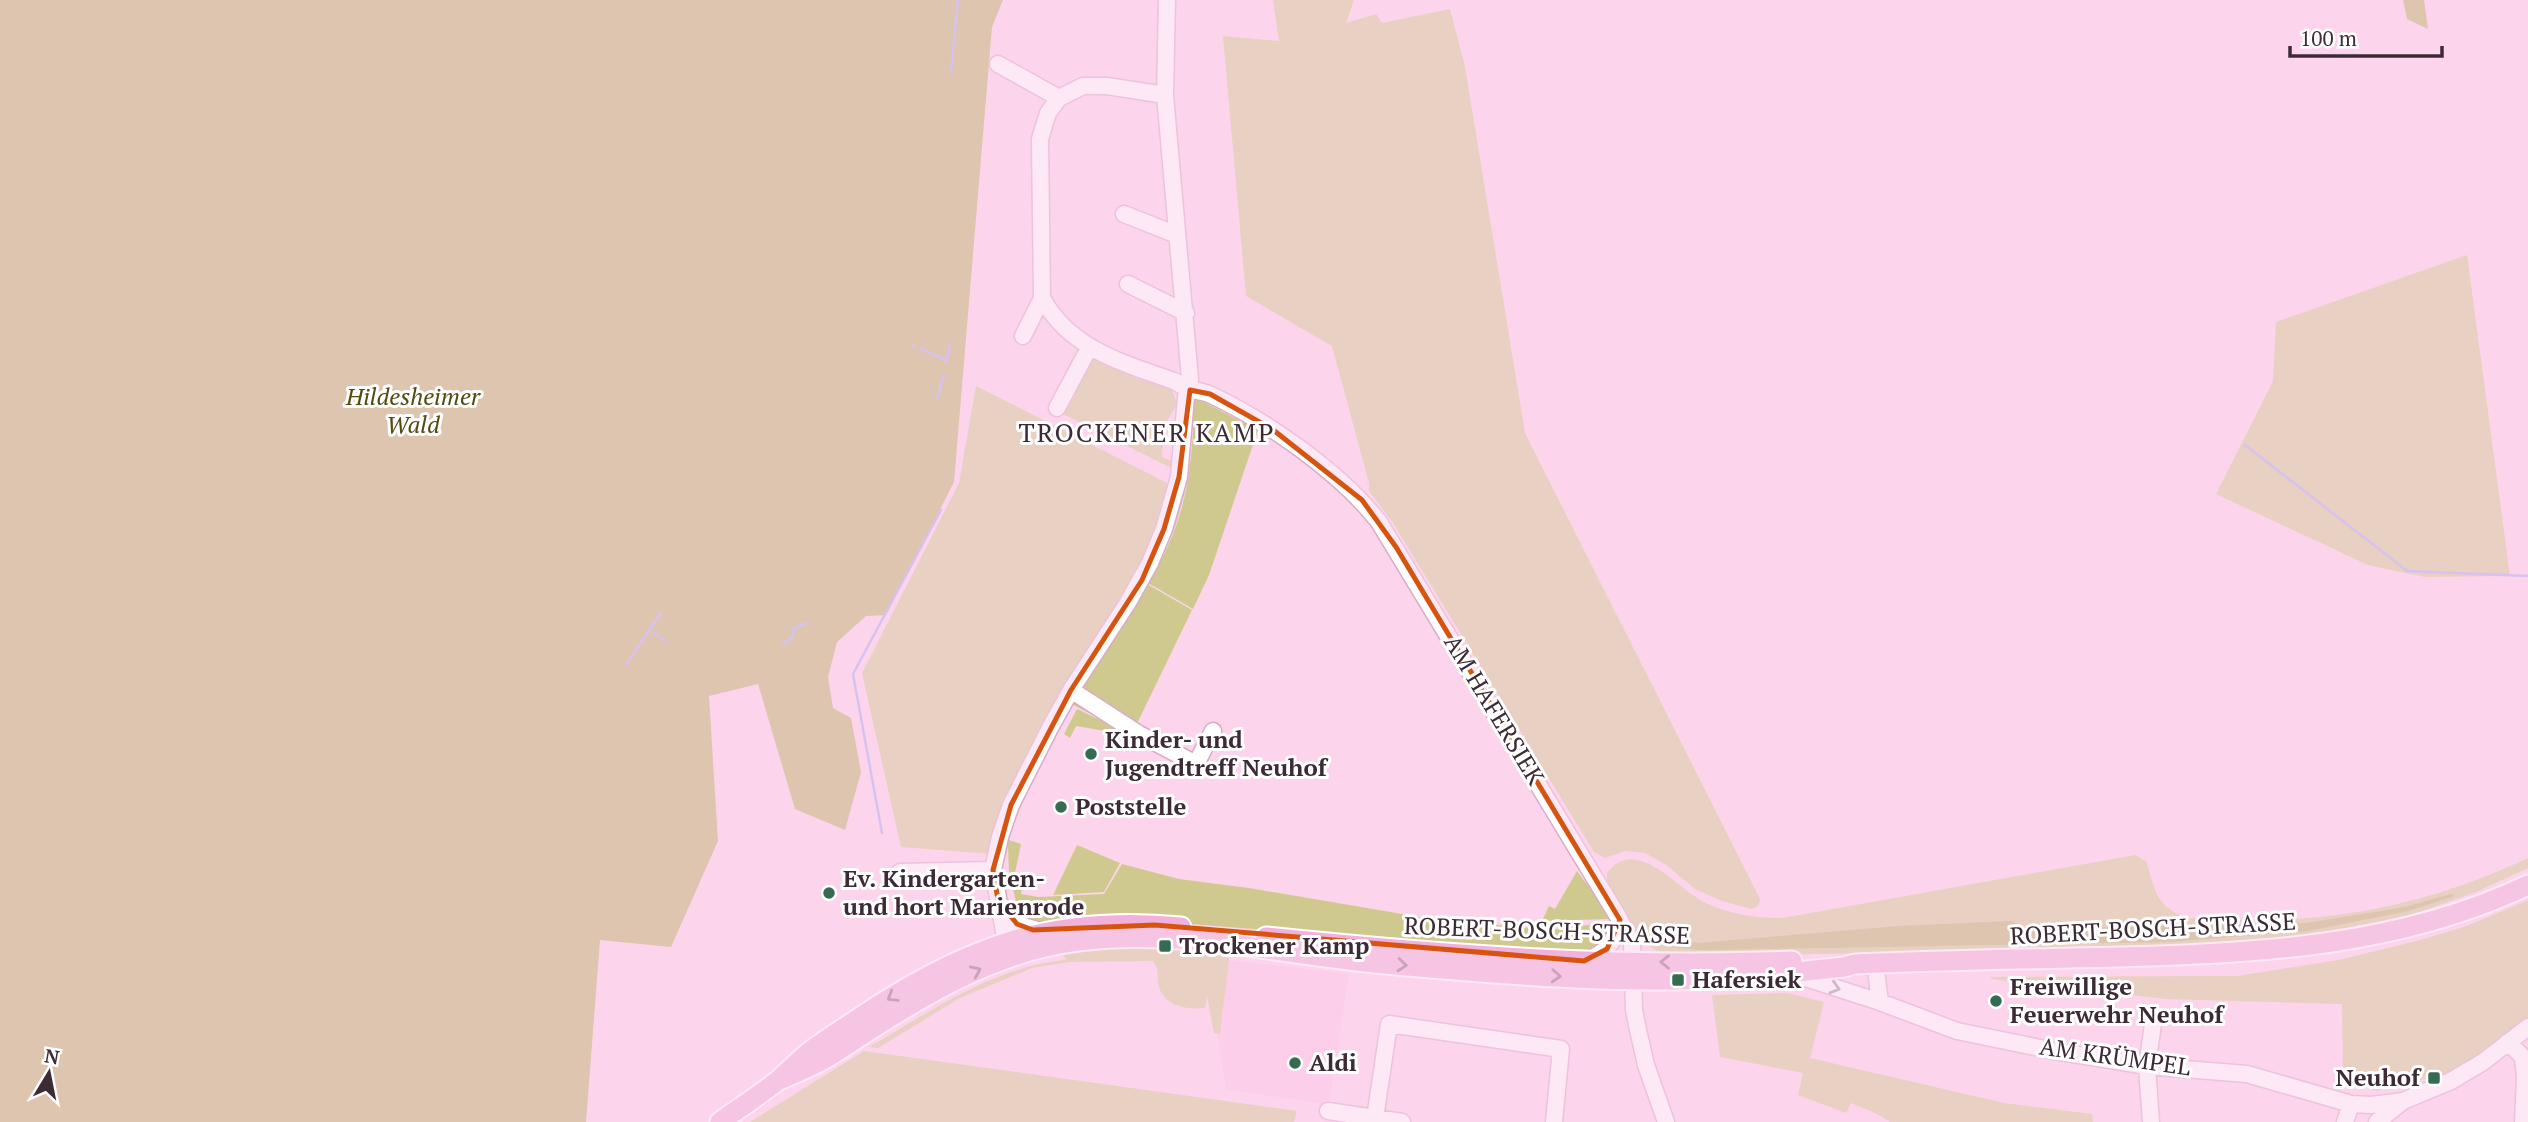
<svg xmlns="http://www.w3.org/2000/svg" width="2528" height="1122" font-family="'PT Serif',serif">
  <rect width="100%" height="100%" fill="#fcd5ec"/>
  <!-- built -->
  <path fill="#fec6e7" d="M1221 959 1349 974 1329 1105 1226 1089 1214 1010Z"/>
  <!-- green -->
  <path fill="#d0c98f" d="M1273 0H1354L1346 23 1376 14 1382 23 1450 9 1465 67 1525 433 1760 899 1758 906 1752 909 1722 901 1695 889 1665 864 1645 853 1625 851 1605 858 1594 852 1393 523 1369 491V483L1332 346 1246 296 1223 36 1279 41Z
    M2467 255 2510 576 2425 577 2368 565 2216 494 2273 381 2276 322Z
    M1091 357 1138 379 1172 389C1180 410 1175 405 1167 421 1162 430 1163 447 1162 457L1173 462V469L1061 413Z
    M976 386 1185 492 1176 524 1163 555 1072 703 1039 762 1017 810 1009 840 1021 844 1015 873 1024 875 1021 894 1038 897 1104 894 1122 864 1179 879 1249 888 1420 917 1549 930 1611 922C1611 941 1598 947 1583 955L1140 920 1022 927 1009 872 1008 847 1006 855 901 847 862 673 959 483Z
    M1194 397 1258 430 1209 575 1193 609 1148 583C1187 520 1193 470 1194 397Z
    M1147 584 1192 610 1132 734 1073 705Z
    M1077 709 1117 728 1111 732 1076 726 1070 738 1064 734Z
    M1077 845 1120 863 1104 892 1053 895Z
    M2135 855 2146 861C2156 892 2154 903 2185 918 2226 918 2268 922 2308 918 2385 912 2458 891 2528 858V868L2476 892 2411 915 2307 936 2240 943 2152 947 1770 955H1673L1657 951 1644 942 1630 923 1607 884V873C1637 833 1678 891 1708 904 1732 915 1757 918 1783 918Z
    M1577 871C1588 887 1603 901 1610 919L1542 921 1549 906 1555 909Z
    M2528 900V1024L2449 1075 2391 1085 2377 1091 2343 1080 2342 1004 2166 999 1991 979V977L2237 976 2338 960 2417 941 2467 926Z
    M1129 941 1227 953 1229 959 1220 1034 1214 1033 1207 996 1205 1008C1186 1010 1162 1006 1158 983 1157 974 1159 969 1153 961L1069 962 1032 968 960 998 878 1048 869 1047C930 1012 994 966 1066 960L1058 947Z
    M1787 993 1824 1002 1810 1058 2004 1103 2092 1114 2093 1122H1890L1877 1114 1851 1103 1846 1113 1798 1095 1803 1073 1720 1057 1712 995Z
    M864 1051 1297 1111 1294 1122H750Z"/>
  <!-- forest -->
  <path fill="#bab164" d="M0 0H1003L992 27 954 482 886 615 866 616 837 642 828 677 833 708 851 718 861 772 845 830 795 809 758 684 709 696 718 841 671 947 600 940 586 1122H0Z
    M2403 0H2424L2428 29 2407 19Z
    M2451 894 2455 896 2408 911 2308 931 2168 942 1700 950 1671 947 1658 943 1660 939 1699 943 1899 926 2011 921 2029 929 2307 923 2405 907Z"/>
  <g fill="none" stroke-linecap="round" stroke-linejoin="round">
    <!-- stream -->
    <path stroke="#aaacf2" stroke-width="2.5" d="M951 72 958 0
      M913 346H915
      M921 349 947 360
      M946 363 950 344
      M937 399 944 374
      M2245 445 2407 571 2528 576
      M654 633 666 641
      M782 645 793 637 794 628 807 623
      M626 665 661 613
      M882 833 853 674 941 510"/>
    <!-- minor casing -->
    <g stroke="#daabc7" stroke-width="19">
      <path id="minor" d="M998 64 1059 98
        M1165 95 1107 86H1083L1059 98 1048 113 1040 139 1042 298C1070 349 1123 363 1174 381 1179 383 1183 387 1188 389 1195 391 1202 391 1209 394 1267 421 1340 472 1379 522L1617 915 1632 943 1634 1010 1638 1030 1646 1065 1666 1122
        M1124 214 1177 235
        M1128 284 1186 313
        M1023 336 1042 298
        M1057 408 1089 348
        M1071 690 1139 734 1196 764 1213 731
        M900 872 993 870
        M1001 905C1011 923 1026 929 1046 931
        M1010 953 1004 931 993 870 1000 837 1011 805 1050 728 1071 690 1127 604 1150 563 1164 529 1179 477 1186 397 1190 390V379L1165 95 1167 0
        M1586 961C1607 952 1615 942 1620 920
        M1875 963 1880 1002
        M1793 974 1880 1002 1957 1031 2055 1051 2147 1066 2247 1074 2351 1104 2371 1105 2403 1101 2451 1081 2483 1062 2528 1027
        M2508 1042 2523 1057 2525 1078 2523 1122
        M1328 1111 1402 1122
        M1375 1118 1389 1024 1561 1049 1554 1122
        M2151 1122 2147 1066 2154 1017
        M2345 1122 2351 1104
        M2377 1122 2403 1101"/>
    </g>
    <!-- major casing -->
    <g stroke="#fff" stroke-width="23">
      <path id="major" d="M1266 937C1441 955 1616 968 1792 961
        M777 1081C790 1075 804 1070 817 1063 837 1053 855 1039 873 1028 923 996 975 966 1033 950 1144 920 1262 952 1374 963 1475 972 1577 981 1678 980 1734 979 1789 973 1844 967L1855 964C1942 960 2030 959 2117 957 2256 954 2400 946 2528 885
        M720 1122C738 1109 758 1096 776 1082 787 1073 797 1062 808 1053 826 1039 846 1027 865 1014 969 945 1055 915 1181 927"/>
    </g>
    <!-- minor -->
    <use href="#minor" stroke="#fff" stroke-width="16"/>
    <!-- major -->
    <use href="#major" stroke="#f1b1da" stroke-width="19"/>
  </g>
  <!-- one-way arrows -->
  <defs><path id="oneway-chevron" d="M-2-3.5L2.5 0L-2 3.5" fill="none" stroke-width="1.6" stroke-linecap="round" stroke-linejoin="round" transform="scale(1.75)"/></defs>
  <g stroke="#8d677f">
    <use href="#oneway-chevron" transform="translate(1665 962) rotate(-180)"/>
    <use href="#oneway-chevron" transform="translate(1402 965) rotate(5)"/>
    <use href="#oneway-chevron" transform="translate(976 971) rotate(-24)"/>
    <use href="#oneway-chevron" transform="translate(1556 976) rotate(3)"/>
    <use href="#oneway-chevron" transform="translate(892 997) rotate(148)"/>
  </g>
  <use stroke="#9e949a" href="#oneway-chevron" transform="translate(1835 988) rotate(17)"/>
  <!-- marked area -->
  <path d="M0 0H2528V1122H0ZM1190 390 1210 394 1272 429 1362 500 1396 547 1620 920 1607 949 1584 961 1155 925 1033 930 1017 924 998 900 993 870 1011 805 1071 690 1142 580 1164 529 1179 477Z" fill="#fcd5ec" fill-opacity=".55" fill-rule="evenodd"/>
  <path fill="none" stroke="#d75410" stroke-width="5" stroke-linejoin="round" d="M1190 390 1210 394 1272 429 1362 500 1396 547 1620 920 1607 949 1584 961 1155 925 1033 930 1017 924 998 900 993 870 1011 805 1071 690 1142 580 1164 529 1179 477Z"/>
  <!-- markers -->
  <g fill="#346b52" stroke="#fff" stroke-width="2.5">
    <circle cx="1091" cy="754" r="7"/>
    <circle cx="1061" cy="807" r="7"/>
    <circle cx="829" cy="893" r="7"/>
    <rect x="1158" y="939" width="14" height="14" rx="3.5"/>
    <rect x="1671" y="973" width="14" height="14" rx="3.5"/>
    <circle cx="1996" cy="1001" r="7"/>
    <circle cx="1295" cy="1063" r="7"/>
    <rect x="2427" y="1071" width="14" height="14" rx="3.5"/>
  </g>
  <g text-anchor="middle" stroke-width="6" stroke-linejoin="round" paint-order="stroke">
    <!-- park labels -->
    <g font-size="24" font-style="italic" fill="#524b0f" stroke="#fff">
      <text x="413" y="405">Hildesheimer<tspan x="413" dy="28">Wald</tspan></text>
    </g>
    <!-- street labels -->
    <g font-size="24" fill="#3c2a35" stroke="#fff">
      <text transform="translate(1494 710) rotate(59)" y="8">AM HAFERSIEK</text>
      <text transform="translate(2153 929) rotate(-3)" y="8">ROBERT-BOSCH-STRASSE</text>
      <text transform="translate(1547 931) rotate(2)" y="8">ROBERT-BOSCH-STRASSE</text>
      <text transform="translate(2115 1057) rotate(8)" y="8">AM KRÜMPEL</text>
    </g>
    <!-- poi labels -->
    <g font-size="24" font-weight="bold" fill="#3c2a35" stroke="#fff" text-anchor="start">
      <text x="1105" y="748">Kinder- und<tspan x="1105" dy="28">Jugendtreff Neuhof</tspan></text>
      <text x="1075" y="815">Poststelle</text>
      <text x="843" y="887">Ev. Kindergarten-<tspan x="843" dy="28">und hort Marienrode</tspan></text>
      <text x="1179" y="954">Trockener Kamp</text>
      <text x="1692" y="988">Hafersiek</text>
      <text x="2010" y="995">Freiwillige<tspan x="2010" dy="28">Feuerwehr Neuhof</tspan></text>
      <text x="1309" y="1071">Aldi</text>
      <text x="2420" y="1086" text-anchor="end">Neuhof</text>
    </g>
    <!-- neighbourhood labels -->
    <g font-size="26" letter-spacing="2" fill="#3c2a35" stroke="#fff">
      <text x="1147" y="442">TROCKENER KAMP</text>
    </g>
  </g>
  <!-- north arrow -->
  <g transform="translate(49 1073) rotate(10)" stroke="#ffffff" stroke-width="5" paint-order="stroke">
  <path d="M0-5L12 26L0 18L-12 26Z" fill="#3c2a35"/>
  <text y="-10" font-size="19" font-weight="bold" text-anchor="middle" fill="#3c2a35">N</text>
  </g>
  <!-- scale -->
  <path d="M2290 46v10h152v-10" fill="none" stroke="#3c2a35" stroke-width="3.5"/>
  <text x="2300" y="46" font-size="21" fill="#3c2a35" stroke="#ffffff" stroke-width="5" paint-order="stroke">100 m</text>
</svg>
